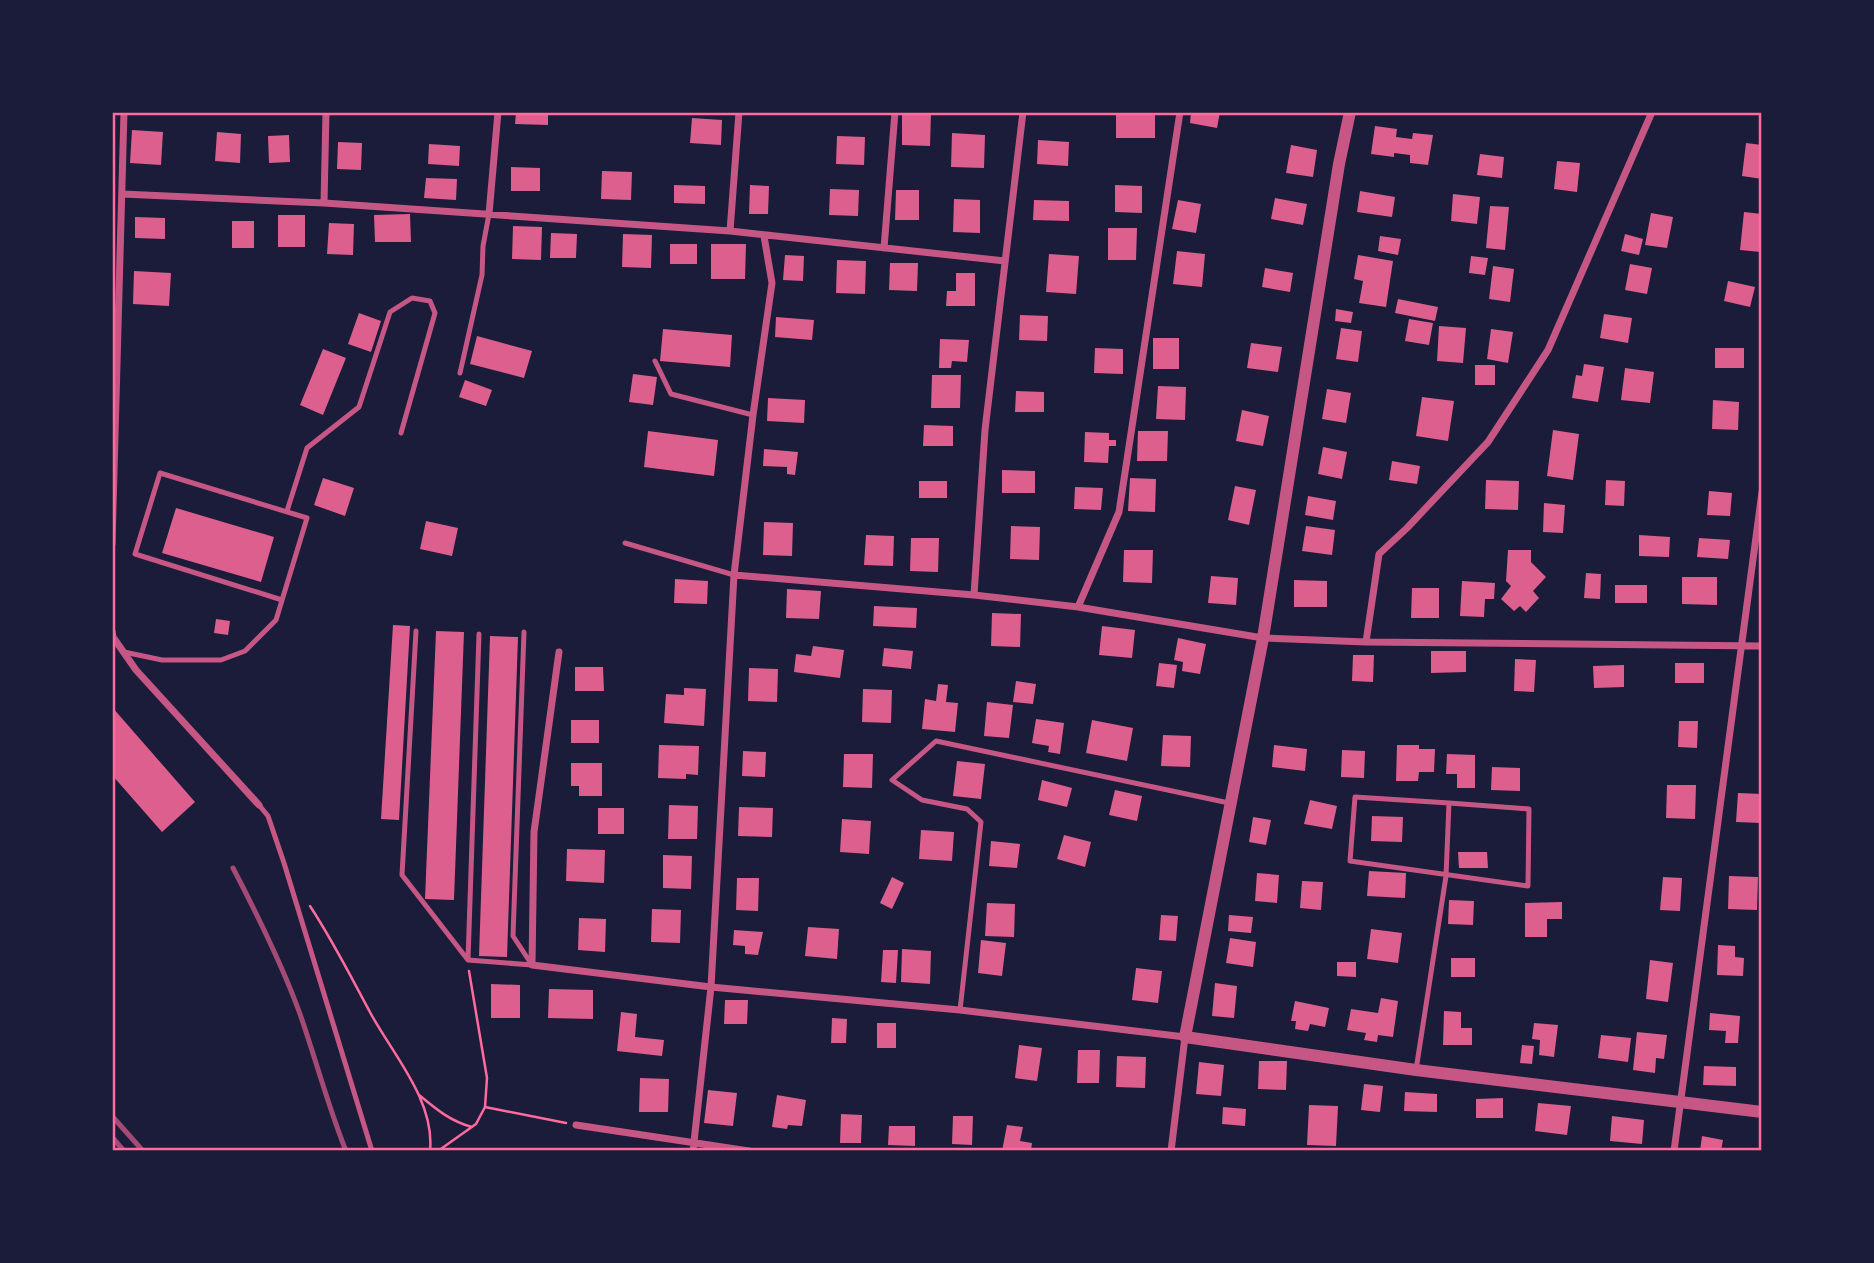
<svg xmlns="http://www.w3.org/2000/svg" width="1874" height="1263" font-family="'DejaVu Sans',sans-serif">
  <rect width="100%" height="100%" fill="#1b1b3a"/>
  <!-- building -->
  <path fill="#dd5f8e" d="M516 112H548V125L515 124Z
    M902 112 931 113 930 146 902 145Z
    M1116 112H1155V138H1116Z
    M1191 112H1220L1217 128 1190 123Z
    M692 118 722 120 721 145 690 143Z
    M1375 126 1397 129 1396 137 1412 139 1413 133 1433 135 1428 165 1410 163V155L1394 153V157L1371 154Z
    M132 130 163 132 161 165 130 163Z
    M217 132 241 134 240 163 215 161Z
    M952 133 985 135 984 168 951 167Z
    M289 135 290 162 269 163 268 136Z
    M837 136 865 137 864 165 836 164Z
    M1038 140 1069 142 1068 166 1037 164Z
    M338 142 362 143 361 170 337 169Z
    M1746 143 1762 145V179L1742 176Z
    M429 144 460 146 459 166 428 164Z
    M1291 145 1317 150 1313 177 1286 173Z
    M1480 154 1504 157 1502 178 1477 175Z
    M1557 161 1580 163 1577 192 1554 189Z
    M511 167 540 168V191H511Z
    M602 171 632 172 631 200 601 199Z
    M426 178 457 179 456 200 424 198Z
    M674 185 705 186V204L674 203Z
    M750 185 769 186 768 214H749Z
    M1115 185 1142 186V213L1115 212Z
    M830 189 859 190 858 216 829 215Z
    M896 190H919V220H895Z
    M1360 191 1395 197 1392 217 1357 212Z
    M1453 194 1480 197 1477 224 1451 221Z
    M1275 198 1307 204 1303 225 1271 219Z
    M954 199 980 200V233L953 232Z
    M1034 200 1069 201V221L1033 220Z
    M1178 200 1201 204 1196 233 1172 229Z
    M1490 206 1509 207 1505 250 1486 248Z
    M1744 212 1762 214 1761 252 1740 250Z
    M1651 213 1673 217 1667 248 1645 245Z
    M410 214 411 242H375L374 215Z
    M278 215H305V247H278Z
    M135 217 165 218V239L135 238Z
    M232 221H254V248H232Z
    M329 223 354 224 353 255 327 254Z
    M513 226 542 227 541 260 512 259Z
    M1108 228H1137L1136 260H1108Z
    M551 233 577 234 576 258H550Z
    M623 234 652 235 651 268 622 267Z
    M1625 234 1643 239 1639 255 1621 251Z
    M1380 236 1401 239 1398 255 1378 251Z
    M670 244H697V264H670Z
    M711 244H746L745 279H711Z
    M1177 251 1205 254 1202 287 1173 284Z
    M1049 254 1079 256 1076 294 1046 292Z
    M785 255 804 256 803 281 783 280Z
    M1358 255 1393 261 1386 307 1359 303 1363 281 1354 279Z
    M1471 256 1488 258 1485 275 1469 273Z
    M837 260 866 261 865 294 836 293Z
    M890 263H918L917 291 889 290Z
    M1630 264 1652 268 1647 294 1625 290Z
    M1493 266 1514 269 1510 302 1489 299Z
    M1265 268 1293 273 1290 292 1262 287Z
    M134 271 171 273 169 306 133 304Z
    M956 273H975V306H946L947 291H956Z
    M1728 281 1755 287 1750 307 1724 301Z
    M1398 299 1438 307 1435 321 1395 313Z
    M1336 309 1353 312 1351 323 1335 321Z
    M359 313 381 321 371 352 348 344Z
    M1604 314 1632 318 1628 343 1600 338Z
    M1020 315 1048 316 1047 341 1019 340Z
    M776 317 814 320 812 340 775 337Z
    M1409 319 1433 323 1429 345 1405 341Z
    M1439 326 1466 328 1463 363 1437 361Z
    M1341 328 1362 331 1358 362 1336 359Z
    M663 329 732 335 730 367 660 361Z
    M1491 329 1513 332 1508 363 1487 359Z
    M477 336 532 351 524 378 470 364Z
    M1153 338H1179V369H1153Z
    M940 339 969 340 967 362 952 361 951 368H939Z
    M1251 343 1282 347 1278 372 1247 368Z
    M1095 348 1123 349V374L1094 373Z
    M1715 348H1744V368H1715Z
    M323 349 346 358 323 415 300 405Z
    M1584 364 1604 367 1598 402 1572 398 1576 375 1582 376Z
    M1475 365H1495V385H1475Z
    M1625 368 1654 372 1650 403 1621 400Z
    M633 374 657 377 653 405 629 402Z
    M932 375H961L960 408H931Z
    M465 380 492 390 486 406 459 397Z
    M1158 386 1186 387 1185 420 1156 419Z
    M1327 389 1351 393 1346 423 1322 419Z
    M1016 391 1044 392V412H1015Z
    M1422 397 1454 401 1448 441 1416 436Z
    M768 398 805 400 804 423 767 421Z
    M1713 400 1739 402 1738 430 1712 429Z
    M1242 410 1269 416 1263 446 1236 441Z
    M924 425 953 426V446H923Z
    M1553 430 1579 434 1573 480 1547 476Z
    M648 431 718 440 714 476 644 467Z
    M1138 431H1168L1167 461H1137Z
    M1085 432 1109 433V440H1116V446H1109L1108 463 1084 462Z
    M1323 447 1347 452 1342 479 1318 474Z
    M764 449 798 452 795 475 787 474V467L763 466Z
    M1392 461 1420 466 1417 484 1389 480Z
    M1002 470 1035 471V493H1002Z
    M323 478 354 488 345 516 314 505Z
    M1130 478 1156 479 1155 512 1128 511Z
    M1486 480 1519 481 1518 510 1485 509Z
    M1606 480 1625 481 1624 506 1605 505Z
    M919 481H947V498H919Z
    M1235 486 1256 490 1249 525 1228 520Z
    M1075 487 1103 488 1101 510 1074 509Z
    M1709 491 1732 493 1730 516 1707 515Z
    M1308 496 1336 501 1333 520 1305 515Z
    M1544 503 1565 505 1563 533 1543 532Z
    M176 508 274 537 261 582 162 553Z
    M426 521 458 528 452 556 420 549Z
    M764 522 793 523 792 556 763 555Z
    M1011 526 1040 527 1039 560 1010 559Z
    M1306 526 1335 530 1332 555 1302 551Z
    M866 535 894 536 893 566 864 565Z
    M1639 535 1670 537 1669 557 1639 556Z
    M911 538H939L938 572 910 571Z
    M1699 538 1730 540 1728 559 1697 557Z
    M1124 550H1153L1152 583 1123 582Z
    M1508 550H1531V562L1546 577 1533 591 1539 598 1526 612 1520 606 1514 611 1501 599 1511 586 1506 581Z
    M1586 573 1601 574 1600 599 1584 598Z
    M1211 576 1238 578 1236 605 1208 603Z
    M1682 577H1717V605L1682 604Z
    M675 579 708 581 707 604 674 603Z
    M1294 580 1327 581V607H1294Z
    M1462 581 1495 583 1494 599H1485L1484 617 1460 616Z
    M1615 585H1647V603H1615Z
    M1412 588H1439V618H1411Z
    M787 589 821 591 819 619 786 618Z
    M874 606 917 608 916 628 873 626Z
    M992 613 1021 614 1020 647 991 646Z
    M216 619 230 621 228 635 214 633Z
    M393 625 410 626 399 820 381 819Z
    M1102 626 1135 630 1132 658 1099 655Z
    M436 631 464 632 454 900 425 899Z
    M490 636 518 637 507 957 479 956Z
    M1178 638 1206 644 1200 674 1182 671 1183 662 1174 660Z
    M813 646 844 650 840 678 794 672 796 654 811 656Z
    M884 648 913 651 911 669 882 666Z
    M1431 651H1466V672L1431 673Z
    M1353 655H1374L1373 682 1352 681Z
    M1515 659 1536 660 1534 692 1514 691Z
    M1159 663 1177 665 1174 688 1156 686Z
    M1675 663H1704V683H1675Z
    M1624 665V687L1594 688 1593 666Z
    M575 667H603L604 691H575Z
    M749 668 778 669 777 702 748 701Z
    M1016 681 1036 684 1033 704 1013 702Z
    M938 684 948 685 946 702 958 703 955 732 922 729 925 699 936 701Z
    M684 688 706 689 704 726 664 723 666 694 684 695Z
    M863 689 892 690 891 723 862 722Z
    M987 702 1013 705 1009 738 984 736Z
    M112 707 195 802 162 832 112 775Z
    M1036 719 1064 723 1060 754 1048 752 1049 746 1032 743Z
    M571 720H599V743H571Z
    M1092 720 1133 728 1127 761 1086 753Z
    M1679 721H1698L1697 748 1678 747Z
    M1163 735 1191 736 1190 767 1161 766Z
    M659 745 699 746 698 775 686 774V779L658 778Z
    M1274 745 1307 749 1305 771 1272 767Z
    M1397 745H1419V749H1435L1434 772H1419L1418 781H1396Z
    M1342 750 1365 751 1364 778 1341 777Z
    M743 751 766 752 765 777 742 776Z
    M844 754H873L872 788 843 787Z
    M1447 754 1475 755V788H1457V774H1446Z
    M957 761 985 764 981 799 953 796Z
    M571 763H602V796H579V786H571Z
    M1492 767 1520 768V791L1491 790Z
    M1042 780 1072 788 1067 807 1038 800Z
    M1667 785H1696L1695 819 1666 818Z
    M1115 790 1142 796 1137 821 1109 815Z
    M1738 793 1762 794 1761 823 1736 822Z
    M1310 800 1337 806 1332 829 1304 824Z
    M669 805 698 806 697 839H668Z
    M739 807 773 808 772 837 738 836Z
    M598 808H624V834H598Z
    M1372 816 1403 817 1402 842 1371 841Z
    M1253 817 1271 820 1266 845 1249 842Z
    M842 819 871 821 869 854 840 852Z
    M921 830 954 832 952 861 919 859Z
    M1064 835 1091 842 1085 867 1057 859Z
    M991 841 1020 844 1017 868 989 866Z
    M567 849 605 850 604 883 566 881Z
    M1458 852H1487L1488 868H1459Z
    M663 855 692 856 691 889 663 888Z
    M1369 871 1406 873 1405 898 1367 896Z
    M1257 873 1279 875 1277 903 1255 901Z
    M1729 876 1758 877 1757 910 1728 909Z
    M892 877 904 883 892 909 880 903Z
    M1663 877 1682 878 1680 911 1660 910Z
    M737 878H759L758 911 736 910Z
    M1302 881 1323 882 1321 910 1300 908Z
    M1449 900 1474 901 1473 925 1448 924Z
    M1562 902V919H1547V937H1525V903Z
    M987 903 1015 904 1014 937 985 936Z
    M652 909 681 910 680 943 651 942Z
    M1161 915 1178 916 1176 941 1159 940Z
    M1229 915 1253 917 1251 933 1228 931Z
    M579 918 606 919 605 952 578 950Z
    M808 927 839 929 837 959 805 956Z
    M1371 929 1402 933 1398 963 1367 959Z
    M734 930 763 932 758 955 745 954V946L733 945Z
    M1230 938 1256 942 1253 967 1226 963Z
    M981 940 1006 943 1002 976 978 973Z
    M1718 945 1735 946V957L1744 958 1743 976 1717 975Z
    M902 949 931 951 930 984 901 982Z
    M883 950H898L896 983 881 982Z
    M1451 958H1475V977H1451Z
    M1650 960 1673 963 1668 1002 1646 999Z
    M1337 962H1356V977L1337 976Z
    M1136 968 1162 971 1158 1003 1132 1000Z
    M1215 983 1237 986 1234 1018 1212 1016Z
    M491 984 520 985V1018H491Z
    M549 989 593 990V1019L548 1018Z
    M1381 998 1398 1001 1393 1037 1378 1035 1377 1042 1364 1040 1366 1033 1347 1030 1351 1009 1378 1013Z
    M725 1000H748L747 1024H724Z
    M1295 1001 1329 1008 1325 1027 1310 1024 1308 1031 1295 1029 1296 1021H1291Z
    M1444 1011 1461 1012V1028H1472V1045H1443Z
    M621 1012 637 1014 635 1037 664 1040 662 1056 617 1051Z
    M1710 1013 1740 1016 1738 1043H1725L1726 1031 1709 1030Z
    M832 1018 847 1019 846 1043H831Z
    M877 1023H896V1048H877Z
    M1534 1023 1558 1025 1554 1057 1539 1055 1540 1040 1532 1039Z
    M1637 1032 1667 1035 1664 1059 1656 1058 1655 1073 1633 1070Z
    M1601 1035 1631 1038 1628 1062 1598 1058Z
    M1019 1045 1042 1048 1037 1081 1015 1078Z
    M1522 1045 1534 1046 1532 1064 1520 1063Z
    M1078 1050H1100L1099 1083H1077Z
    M1117 1056 1146 1057 1145 1088 1116 1087Z
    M1259 1061H1287L1286 1090 1258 1089Z
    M1199 1062 1224 1065 1221 1096 1196 1094Z
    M1704 1066 1736 1067V1086L1703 1085Z
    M640 1078 669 1079 668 1112H639Z
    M1364 1084 1383 1086 1380 1112 1361 1110Z
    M708 1090 737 1093 733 1126 704 1123Z
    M1405 1092 1437 1094V1112L1404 1111Z
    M777 1095 806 1100 802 1126 788 1125 787 1129 772 1127Z
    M1503 1098V1118H1476V1099Z
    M1538 1103 1571 1106 1567 1135 1535 1131Z
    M1309 1105 1338 1106 1336 1146 1307 1145Z
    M1223 1107 1246 1109 1245 1126 1222 1124Z
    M841 1114 862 1115 861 1143H840Z
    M953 1116H973L972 1145 952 1144Z
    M1612 1116 1644 1120 1642 1144 1610 1141Z
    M1007 1125 1023 1127 1020 1141 1032 1143 1031 1151H1002Z
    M889 1126H915V1146L888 1145Z
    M1702 1136 1723 1140 1721 1151H1700Z"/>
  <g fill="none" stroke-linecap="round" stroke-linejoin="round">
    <!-- path -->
    <path stroke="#ff6b9d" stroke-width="2.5" d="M310 906C333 941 351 977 371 1014 394 1056 435 1101 430 1151
      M419 1095C436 1109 450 1121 472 1127
      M485 1107 566 1123
      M438 1151 476 1124 485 1107 487 1078 469 971"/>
    <!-- service -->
    <path stroke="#c65784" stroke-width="5" d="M655 361 671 394 753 415
      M460 373 482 275 483 246 489 214
      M287 511 307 448 359 407 390 312 412 298 430 301 435 313 401 433
      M625 543 734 575
      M416 631 402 875 468 960 532 965
      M524 632 513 936 532 965
      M124 652 162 660H221L245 651 276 620 307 518 160 473 135 554 282 600
      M259 805 268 816 284 863 372 1151
      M468 960 479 634
      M960 1010 981 822 967 809 922 800 892 780 936 741 1229 803
      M1416 1070 1446 876 1449 803 1529 809 1528 886 1350 861 1355 797 1449 803"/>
    <!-- minor -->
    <path stroke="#c65784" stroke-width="7" d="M122 194 324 203 730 231 1005 261
      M324 203 326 112
      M489 214 498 112
      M730 231 739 112
      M884 248 895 112
      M112 544 124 112
      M734 575 974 595 1078 607 1263 638 1366 642 1762 646
      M974 595 985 430 1023 112
      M1078 607 1119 512 1180 112
      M112 631 113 637 136 670 259 805
      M1366 642 1379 554 1407 528 1488 442 1548 350 1652 112
      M559 652 534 832 532 965 711 987 960 1010 1185 1037 1171 1151
      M576 1125 749 1151
      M693 1151 711 987 734 575 753 415 772 283 764 236
      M1674 1151 1762 492"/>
    <!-- tertiary -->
    <path stroke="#c65784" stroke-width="12" d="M1350 112 1339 164 1263 638 1185 1037 1416 1070 1762 1112"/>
    <!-- rail -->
    <path stroke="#a44b75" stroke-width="5" d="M233 868C258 916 282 964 300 1014 316 1060 328 1106 346 1151
      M112 1116 143 1151
      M112 1137 124 1151"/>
  </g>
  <!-- border -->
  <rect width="1874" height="1263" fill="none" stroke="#1b1b3a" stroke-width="228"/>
  <rect x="114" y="114" width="1646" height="1035" fill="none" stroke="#ff6b9d" stroke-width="2.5"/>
</svg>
